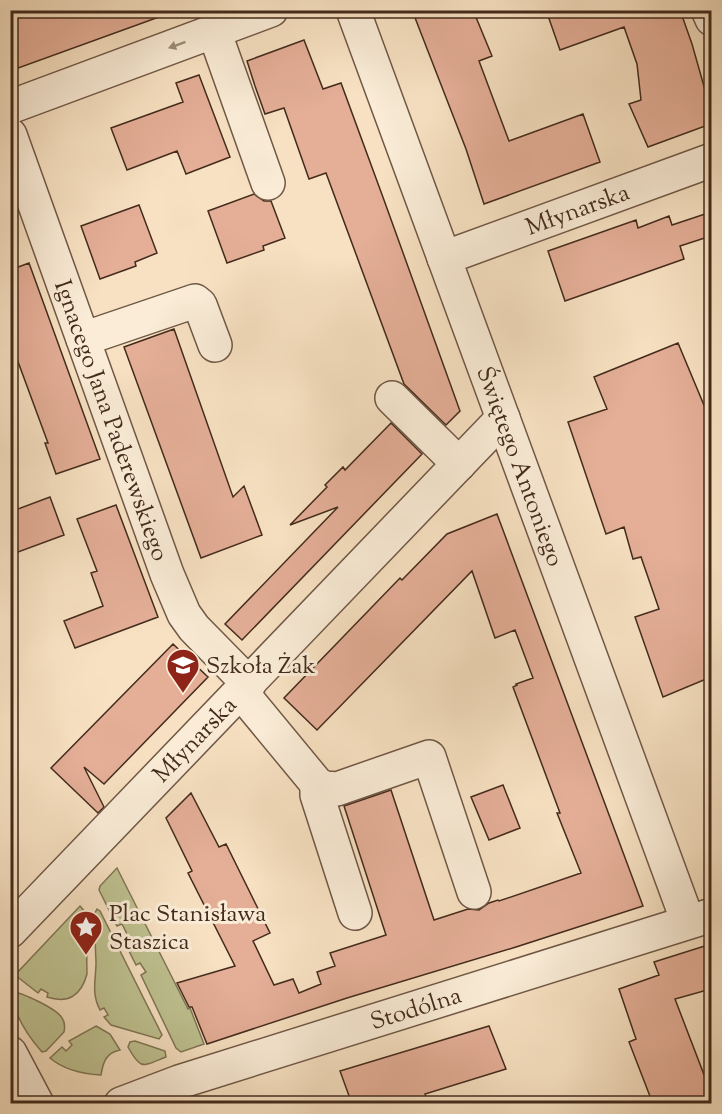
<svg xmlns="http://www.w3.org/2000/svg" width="722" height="1114" font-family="'Sorts Mill Goudy',serif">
  <rect width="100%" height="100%" fill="#f7e1c2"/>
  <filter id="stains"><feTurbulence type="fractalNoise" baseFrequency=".00333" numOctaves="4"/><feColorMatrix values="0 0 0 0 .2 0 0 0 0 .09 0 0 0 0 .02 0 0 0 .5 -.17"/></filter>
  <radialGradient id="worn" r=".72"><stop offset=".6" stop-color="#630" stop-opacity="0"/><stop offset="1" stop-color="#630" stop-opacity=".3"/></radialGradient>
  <!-- green -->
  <path fill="#bfc291" stroke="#817656" stroke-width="1.5" d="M117 868 188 1009 190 1008 204 1044 181 1052 176 1048 141 975 146 972 140 963 136 965 122 937 127 934 122 924 117 926 99 890 100 886Z
    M80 906 86 913 87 974C81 996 68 1004 47 997L48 993 41 989 38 993 15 975Z
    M97 909 100 911 162 1035 159 1039 111 1025 104 1017 108 1015 104 1008 100 1010C91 993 96 980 96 962 95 945 95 929 95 913Z
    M11 992C20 991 57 1009 62 1018 65 1022 65 1027 64 1032L46 1051 42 1052C27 1035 14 1014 11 992Z
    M96 1026 110 1034 120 1050C106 1053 103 1062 101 1075 83 1074 64 1070 50 1058L62 1047 66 1051 72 1045 69 1041Z
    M135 1041 165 1051 166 1057C143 1066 141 1071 128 1047L130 1042Z"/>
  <!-- building -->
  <path fill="#e4ae97" stroke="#432b1c" stroke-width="1.5" d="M27 10H169L170 13 10 71V17Z
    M412 10H473L492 56 479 61 509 141 583 114 600 162 484 204 466 149Z
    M546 10H680L692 44 711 111 708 125 648 147 629 104 641 100 637 64 624 27 560 50Z
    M304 40 323 89 341 83 384 200 460 411 446 425 404 384 326 173 309 179 284 108 265 114 255 86 247 61Z
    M199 75 230 157 186 174 177 151 127 170 111 128 183 102 176 83Z
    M254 194 264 201H271L285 238 263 246 264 250 227 263 208 211Z
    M139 205 157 253 135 262 136 266 100 279 81 226Z
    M711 212V236L680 246 684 259 565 301 548 251 636 220 638 228 669 216 672 225Z
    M29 263 100 459 56 474 45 443H48L10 340V270Z
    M174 329 233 497 244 486 262 535 201 558 124 347Z
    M678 343 711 422V677L663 697 635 617 659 609 641 557 633 559 624 527 606 534 568 422 607 409 594 377Z
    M391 423 422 454 242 640 225 624 338 507 290 525 327 487 325 485 343 467 345 470Z
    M50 497 64 535 10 555V512Z
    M116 505 158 617 75 648 64 621 103 606 91 573 97 571 77 519Z
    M497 514 643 906 516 947 347 998 207 1044 192 1007H189L177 983 235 966 188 873 192 871 166 818 191 793 219 847 226 844 270 933 253 941 274 985 293 979 299 993 321 984 317 972 335 966 330 953 386 935 344 806 391 790 434 920 468 909 479 910 489 903 498 900 499 901 581 873 557 813H560L513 687 517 685 516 684 533 678 515 630 495 638 472 571 317 730 284 698 400 578 402 580 447 534Z
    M173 644 208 677 104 784 84 767 104 807 98 813 51 768Z
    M503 785 520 828 489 840 471 797Z
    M711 944V989L675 999 711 1093V1104H653L629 1042 636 1039 619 989 659 975 654 962Z
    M489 1026 506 1069 425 1094 427 1099 415 1104H352L340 1071Z"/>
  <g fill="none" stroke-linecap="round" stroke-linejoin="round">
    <!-- minor casing -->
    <g stroke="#705846" stroke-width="36">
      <g id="minor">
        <path id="s1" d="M353 10 688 922"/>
        <path d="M708 10 712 19"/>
        <path d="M214 31 268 183"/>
        <path d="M10 107 271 10"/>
        <path id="s2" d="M10 135 167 574 184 614 194 628 249 684"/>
        <path id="s3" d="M444 258 712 160"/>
        <path d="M83 339 195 301 200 305 215 345"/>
        <path d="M392 398 459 464"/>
        <path d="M241 692 317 784 325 788 337 789 429 757 474 892"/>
        <path d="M317 784V795L355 913"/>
        <path id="s4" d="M10 931 503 418"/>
        <path d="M10 1053 37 1104"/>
        <path id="s5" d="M121 1104 179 1082 712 915"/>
      </g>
    </g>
    <!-- minor -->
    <use href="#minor" stroke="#faecd7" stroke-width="33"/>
  </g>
  <!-- one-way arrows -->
  <defs><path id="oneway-solid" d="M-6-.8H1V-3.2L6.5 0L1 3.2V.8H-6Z" transform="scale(1.5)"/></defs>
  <use fill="#9e8c7a" href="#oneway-solid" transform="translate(177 45) rotate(160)"/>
  <!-- icons -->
  <defs>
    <g id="school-pin" transform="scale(1.725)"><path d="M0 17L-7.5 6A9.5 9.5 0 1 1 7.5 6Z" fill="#8f2418" stroke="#faecd7"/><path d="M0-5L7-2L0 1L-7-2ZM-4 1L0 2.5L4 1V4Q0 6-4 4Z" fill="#fff"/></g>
    <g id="sight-pin" transform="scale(1.725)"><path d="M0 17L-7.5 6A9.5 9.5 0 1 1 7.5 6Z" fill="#8f2418" stroke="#faecd7"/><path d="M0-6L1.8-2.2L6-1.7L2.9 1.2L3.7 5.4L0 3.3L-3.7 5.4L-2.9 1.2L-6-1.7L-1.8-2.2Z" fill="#fff"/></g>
  </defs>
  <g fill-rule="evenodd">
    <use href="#school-pin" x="183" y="665"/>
    <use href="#sight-pin" x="86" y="927"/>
  </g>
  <g text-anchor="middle" stroke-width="6" stroke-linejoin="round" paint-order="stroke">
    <!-- street labels -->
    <g font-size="24" fill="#432b1c" stroke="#faecd7">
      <text dy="8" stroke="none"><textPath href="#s3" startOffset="142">Młynarska</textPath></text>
      <text dy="8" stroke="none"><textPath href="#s2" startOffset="303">Ignacego Jana Paderewskiego</textPath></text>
      <text dy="8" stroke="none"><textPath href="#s1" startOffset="486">Świętego Antoniego</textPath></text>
      <text dy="8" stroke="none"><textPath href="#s4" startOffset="266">Młynarska</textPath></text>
      <text dy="8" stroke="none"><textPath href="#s5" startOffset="310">Stodólna</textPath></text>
    </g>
    <!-- poi labels -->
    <g font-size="24" fill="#432b1c" stroke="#faecd7" text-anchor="start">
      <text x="206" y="673">Szkoła Żak</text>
      <text x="109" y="921">Plac Stanisława<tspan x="109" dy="28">Staszica</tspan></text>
    </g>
  </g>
  <!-- margin -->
  <rect width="722" height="1114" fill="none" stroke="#f7e1c2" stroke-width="36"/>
  <rect x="12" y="12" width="698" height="1090" fill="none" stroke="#432b1c" stroke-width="3"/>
  <rect x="18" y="18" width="686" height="1078" fill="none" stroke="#432b1c" stroke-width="1.5"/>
  <rect width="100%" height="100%" filter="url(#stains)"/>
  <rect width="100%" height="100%" fill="url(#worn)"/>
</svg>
